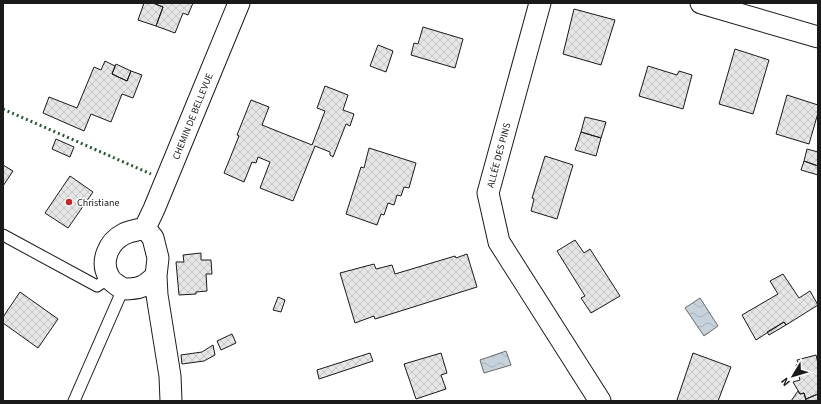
<svg xmlns="http://www.w3.org/2000/svg" width="821" height="404" font-family="'Source Sans 3',sans-serif">
  <defs>
    <pattern id="water-waves" width="16" height="10" patternUnits="userSpaceOnUse"><rect width="16" height="10" fill="#c6d2dc"/><path d="M0 5q4-4 8 0t8 0" fill="none" stroke="#aab4bc"/></pattern>
    <pattern id="building-cross-hatch" width="8" height="8" patternUnits="userSpaceOnUse"><rect width="8" height="8" fill="#e6e6e6"/><path d="M0 0l8 8M0 8l8-8" fill="none" stroke="#c5c5c5"/></pattern>
  </defs>
  <rect width="100%" height="100%" fill="#fff"/>
  <!-- water -->
  <path fill="url(#water-waves)" stroke="#6a6a6a" d="M700 298 718 326 704 336 685 308Z
    M506 351 511 365 484 373 480 360Z"/>
  <!-- building -->
  <path fill="url(#building-cross-hatch)" stroke="#1a1a1a" d="M144 3H153L163 7 156 26 138 20Z
    M153 3H193L188 15 183 13 175 33 156 26 163 7Z
    M574 9 615 20 601 65 563 54Z
    M423 27 463 39 455 68 411 55 414 43 418 44Z
    M378 45 393 51 386 72 370 66Z
    M735 49 769 60 753 114 719 104Z
    M105 61 115 66 112 74 127 81 131 71 142 75 133 98 122 94 111 122 91 114 84 131 43 113 49 97 77 108 94 67 101 70Z
    M116 64 131 71 127 81 112 74Z
    M648 66 677 75 679 71 692 75 683 109 639 96Z
    M325 86 348 95 343 110 354 114 350 126 346 124 333 157 330 155V152L315 146 293 201 260 188 270 162 258 157 256 163 252 162 244 182 224 173 239 136 237 135 251 100 269 107 262 125 312 145 325 111 317 108Z
    M787 95 818 105V113L809 144 776 134Z
    M585 117 606 122 601 138 581 132Z
    M581 132 601 138 596 156 575 150Z
    M56 139 74 147 70 157 52 149Z
    M369 148 416 163 409 188 404 187 401 196 397 195 394 205 388 203 384 215 381 214 377 225 346 214 361 167 364 168Z
    M807 149 818 152V166L804 161Z
    M545 156 573 165 557 219 531 211 534 199 532 198Z
    M804 161 818 166V175L801 170Z
    M3 165 13 171 3 186Z
    M70 176 93 192 68 228 45 213Z
    M575 240 584 253 590 249 620 296 591 313 581 298 585 296 557 251Z
    M201 253V260H211L212 274H206L207 291 196 292V294L179 295 176 262H184L183 255Z
    M467 254 477 287 375 319 374 316 355 323 340 273 374 264 376 269 392 265 395 274 455 256 456 258Z
    M783 274 799 298 810 291 818 305 786 325 784 322 756 340 742 315 778 294 770 281Z
    M20 292 58 319 38 348 3 323V317Z
    M278 297 285 300 281 312 273 310Z
    M784 322 786 325 769 335 767 332Z
    M232 334 236 343 221 350 217 341Z
    M213 345 215 355 204 361 182 364 181 355 202 352Z
    M370 353 373 361 319 379 317 370Z
    M441 353 447 373 441 375 446 389 416 399 404 364Z
    M693 353 731 367 718 401H679L677 400Z
    M816 355 818 363V394L806 399 804 393 800 394 793 382 800 380 796 365 799 364 797 360Z
    M798 391 800 394 804 393 806 401H791Z
    M818 394V401H806V399Z"/>
  <g fill="none" stroke-linecap="round" stroke-linejoin="round">
    <!-- service casing -->
    <g stroke="#1a1a1a" stroke-width="13">
      <path id="service" d="M3 235 97 286 109 278
        M74 401 123 289"/>
    </g>
    <!-- minor casing -->
    <g stroke="#1a1a1a" stroke-width="23">
      <path id="minor" d="M540 3 488 193 499 242 600 401
        M701 3 818 37
        M145 228 153 238 158 258 156 276 157 295 170 376 171 401
        M156 276C144 287 140 289 123 289 119 286 111 282 109 277 100 262 108 242 124 234 130 231 138 230 145 228L154 209 239 3"/>
    </g>
    <!-- service -->
    <use href="#service" stroke="#fff" stroke-width="11"/>
    <!-- minor -->
    <use href="#minor" stroke="#fff" stroke-width="21"/>
    <!-- hedge -->
    <path stroke="#2b5a34" stroke-width="3" stroke-dasharray="2 3" stroke-linecap="butt" d="M3 109 151 174"/>
  </g>
  <!-- markers -->
  <circle fill="#c62828" stroke="#fff" stroke-width="1.5" cx="69" cy="202" r="4"/>
  <g text-anchor="middle" stroke-width="3" stroke-linejoin="round" paint-order="stroke">
    <!-- street labels -->
    <g font-size="10" fill="#1a1a1a" stroke="#fff">
      <text transform="translate(192 116) rotate(-68)" y="4">CHEMIN DE BELLEVUE</text>
      <text transform="translate(498 155) rotate(-75)" y="4">ALLÉE DES PINS</text>
    </g>
    <!-- poi labels -->
    <g font-size="10" fill="#1a1a1a" stroke="#fff" text-anchor="start">
      <text x="77" y="206">Christiane</text>
    </g>
  </g>
  <!-- border -->
  <rect width="821" height="404" fill="none" stroke="#1a1a1a" stroke-width="8"/>
  <!-- north arrow -->
  <g transform="translate(793 376) rotate(232)" stroke="#ffffff" stroke-width="3" paint-order="stroke">
  <path d="M0-3L7 15L0 10L-7 15Z" fill="#1a1a1a"/>
  <text y="-6" font-size="11" font-weight="bold" text-anchor="middle" fill="#1a1a1a">N</text>
  </g>
</svg>
